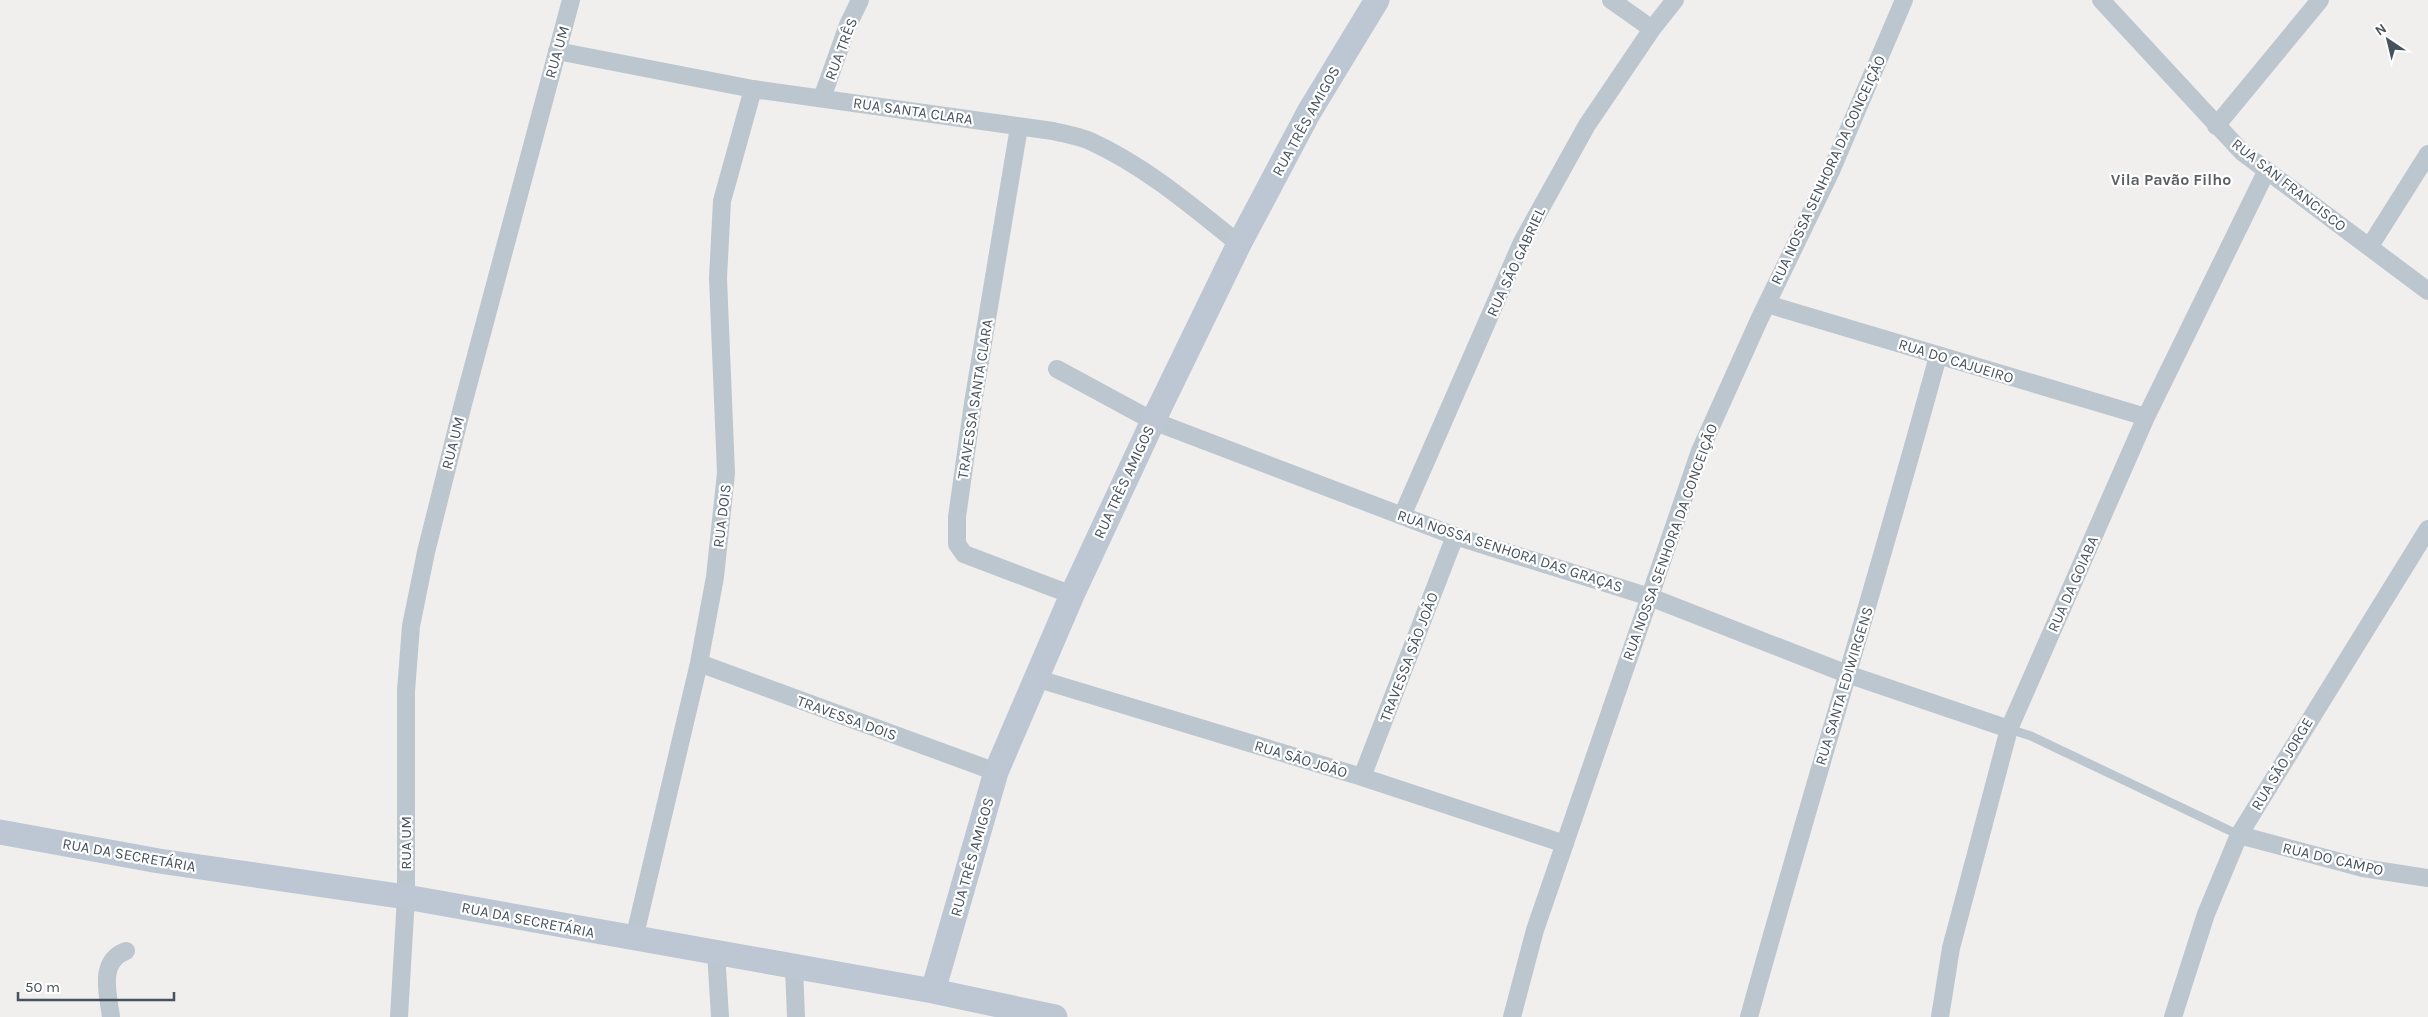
<svg xmlns="http://www.w3.org/2000/svg" width="2428" height="1017" font-family="Karla,sans-serif">
  <rect width="100%" height="100%" fill="#f1eeee"/>
  <g fill="none" stroke-linecap="round" stroke-linejoin="round">
    <!-- lane -->
    <path stroke="#bcc6ce" stroke-width="9" d="M2009 729 2031 736 2239 835"/>
    <!-- street -->
    <path stroke="#bcc6ce" stroke-width="18" d="M1611 0 1652 29
      M2101 0 2242 152 2428 291
      M557 51 753 89 1053 131C1065 134 1078 136 1090 141 1145 166 1192 206 1239 244
      M822 98 848 25 860 0
      M2216 126 2320 0
      M1019 127 973 403 957 517V544L964 554 1072 595
      M2370 246 2428 154
      M1767 304 2146 417
      M1057 369 1153 421 1455 536 1650 597 1847 674 2009 729
      M1402 516 1522 242 1587 125 1652 29 1675 0
      M699 663 996 772
      M1035 678 1362 777 1565 844
      M1362 777 1455 536
      M2239 835 2363 868 2428 878
      M634 939 699 663 715 577 726 473 718 278 722 201 753 89
      M716 952 720 1017
      M794 967 796 1017
      M111 1017C108 994 98 961 126 951
      M399 1017 406 897V691L411 626 426 552 462 408 571 0
      M1512 1017 1535 930 1700 451 1759 320 1831 171 1904 0
      M1749 1017C1810 796 1878 577 1938 356
      M1940 1017 1951 948 2009 729 2146 417 2266 172
      M2173 1017 2206 914 2239 835 2428 529"/>
    <!-- secondary -->
    <path stroke="#bcc7d3" stroke-width="25" d="M0 832 159 861 406 897 933 991 1055 1017
      M933 991 996 772 1072 595 1153 421 1239 244 1309 112 1377 0"/>
  </g>
  <g text-anchor="middle" stroke-width="4.5" stroke-linejoin="round" paint-order="stroke">
    <!-- street labels -->
    <g font-size="15" fill="#46525d" stroke="#fff">
      <text transform="translate(841 49) rotate(-69)" y="5">RUA TRÊS</text>
      <text transform="translate(557 52) rotate(-74)" y="5">RUA UM</text>
      <text transform="translate(913 111) rotate(8)" y="5">RUA SANTA CLARA</text>
      <text transform="translate(1306 121) rotate(-61)" y="5">RUA TRÊS AMIGOS</text>
      <text transform="translate(1828 170) rotate(-65)" y="5">RUA NOSSA SENHORA DA CONCEIÇÃO</text>
      <text transform="translate(2289 185) rotate(38)" y="5">RUA SAN FRANCISCO</text>
      <text transform="translate(1516 262) rotate(-65)" y="5">RUA SÃO GABRIEL</text>
      <text transform="translate(1956 361) rotate(17)" y="5">RUA DO CAJUEIRO</text>
      <text transform="translate(975 399) rotate(-81)" y="5">TRAVESSA SANTA CLARA</text>
      <text transform="translate(453 443) rotate(-76)" y="5">RUA UM</text>
      <text transform="translate(1124 482) rotate(-65)" y="5">RUA TRÊS AMIGOS</text>
      <text transform="translate(722 516) rotate(-83)" y="5">RUA DOIS</text>
      <text transform="translate(1670 542) rotate(-70)" y="5">RUA NOSSA SENHORA DA CONCEIÇÃO</text>
      <text transform="translate(1510 551) rotate(18)" y="5">RUA NOSSA SENHORA DAS GRAÇAS</text>
      <text transform="translate(2073 584) rotate(-66)" y="5">RUA DA GOIABA</text>
      <text transform="translate(1409 657) rotate(-69)" y="5">TRAVESSA SÃO JOÃO</text>
      <text transform="translate(1844 686) rotate(-73)" y="5">RUA SANTA EDIWIRGENS</text>
      <text transform="translate(847 718) rotate(20)" y="5">TRAVESSA DOIS</text>
      <text transform="translate(1301 759) rotate(17)" y="5">RUA SÃO JOÃO</text>
      <text transform="translate(2282 764) rotate(-59)" y="5">RUA SÃO JORGE</text>
      <text transform="translate(406 843) rotate(-90)" y="5">RUA UM</text>
      <text transform="translate(129 855) rotate(10)" y="5">RUA DA SECRETÁRIA</text>
      <text transform="translate(972 857) rotate(-74)" y="5">RUA TRÊS AMIGOS</text>
      <text transform="translate(2333 859) rotate(13)" y="5">RUA DO CAMPO</text>
      <text transform="translate(528 920) rotate(11)" y="5">RUA DA SECRETÁRIA</text>
    </g>
    <!-- neighbourhood labels -->
    <g font-size="16" font-weight="bold" fill="#5b5f64" stroke="#fff">
      <text x="2171" y="185">Vila Pavão Filho</text>
    </g>
  </g>
  <!-- north arrow -->
  <g transform="translate(2388 40) rotate(325)" stroke="#ffffff" stroke-width="4" paint-order="stroke">
  <path d="M0-4L9 19L0 12L-9 19Z" fill="#46525d"/>
  <text y="-8" font-size="14" font-weight="bold" text-anchor="middle" fill="#46525d">N</text>
  </g>
  <!-- scale -->
  <path d="M18 992v8h156v-8" fill="none" stroke="#46525d" stroke-width="2.5"/>
  <text x="25" y="992" font-size="15" fill="#46525d" stroke="#ffffff" stroke-width="4" paint-order="stroke">50 m</text>
</svg>
